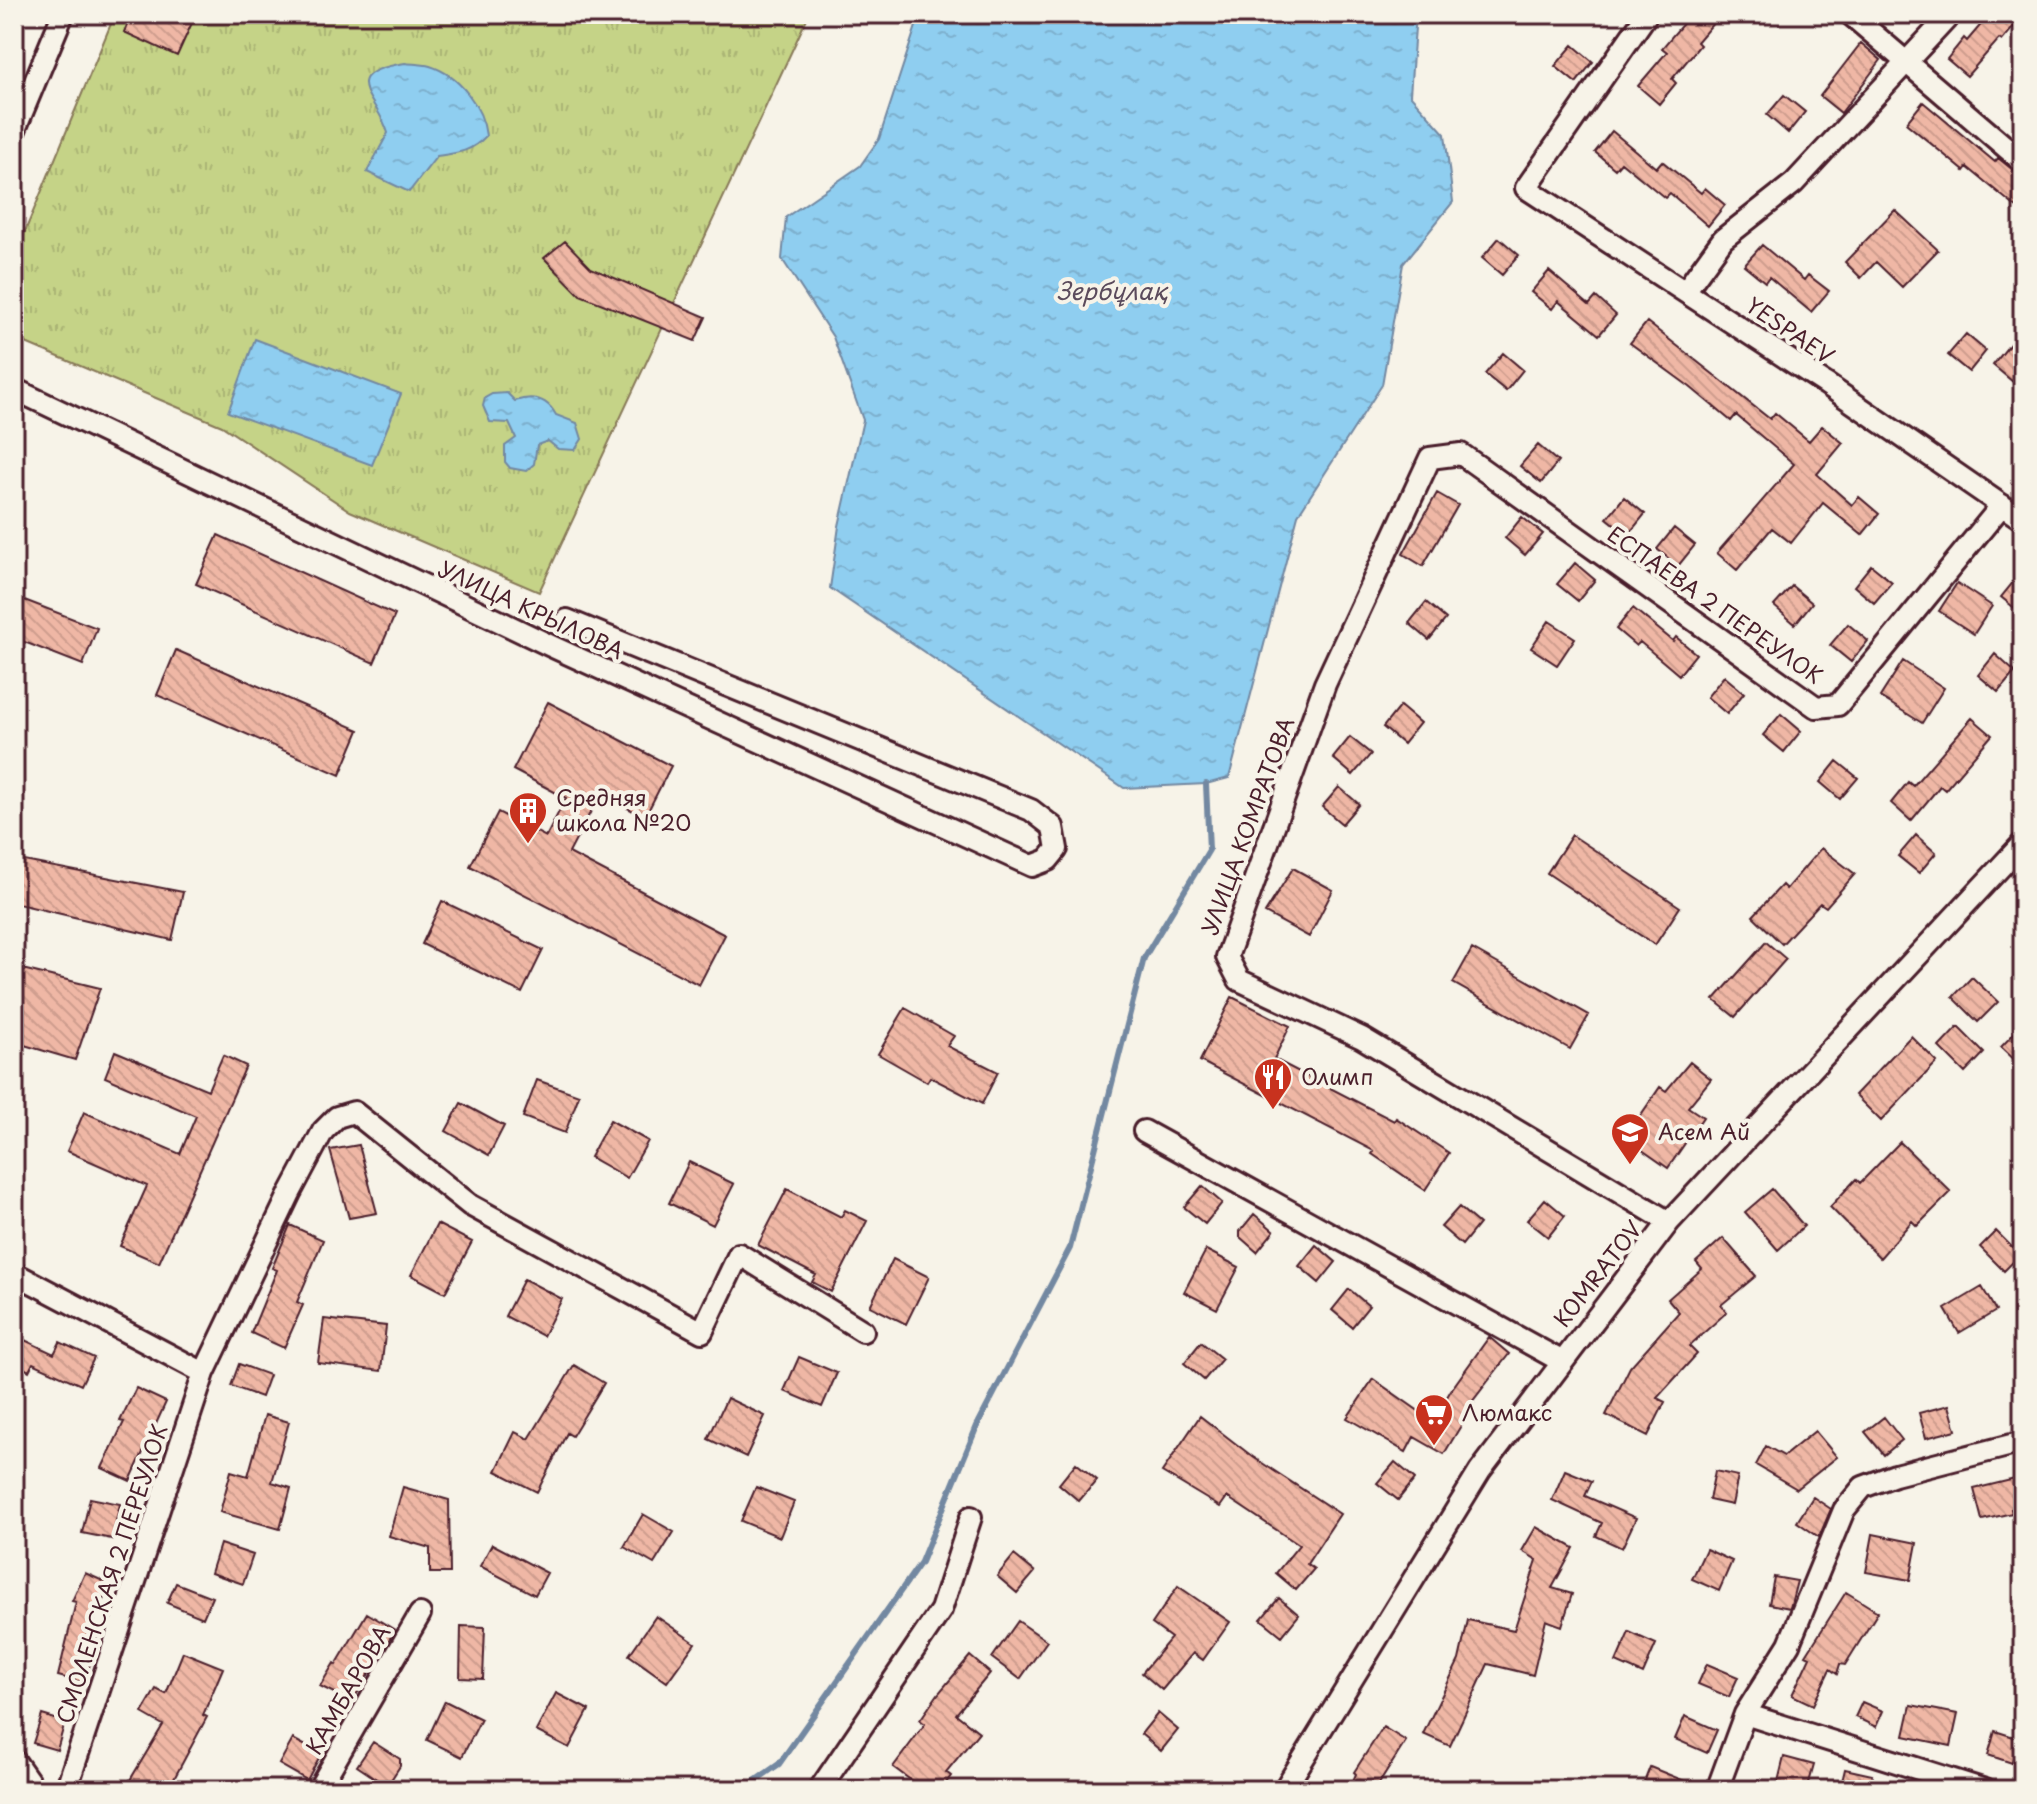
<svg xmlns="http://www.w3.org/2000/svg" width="2037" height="1804" font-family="'Playpen Sans',sans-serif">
  <defs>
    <pattern id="grass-tufts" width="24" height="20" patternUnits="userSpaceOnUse" patternTransform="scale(2)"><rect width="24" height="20" fill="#c5d387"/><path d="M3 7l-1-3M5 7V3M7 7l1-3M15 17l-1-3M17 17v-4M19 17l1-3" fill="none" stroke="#abb575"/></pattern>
    <pattern id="water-ripples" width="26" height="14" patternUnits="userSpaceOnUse" patternTransform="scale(2)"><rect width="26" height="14" fill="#8fcef0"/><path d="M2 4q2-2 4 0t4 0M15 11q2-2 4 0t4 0" fill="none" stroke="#7db0ce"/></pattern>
    <pattern id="building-back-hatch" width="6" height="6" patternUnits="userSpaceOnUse" patternTransform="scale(2)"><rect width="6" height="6" fill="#efb7a5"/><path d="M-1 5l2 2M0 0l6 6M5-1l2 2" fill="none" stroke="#ce9d8e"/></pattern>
  </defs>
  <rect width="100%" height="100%" fill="#f7f3e8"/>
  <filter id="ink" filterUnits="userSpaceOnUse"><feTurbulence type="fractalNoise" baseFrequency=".0125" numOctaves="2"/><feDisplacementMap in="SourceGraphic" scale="16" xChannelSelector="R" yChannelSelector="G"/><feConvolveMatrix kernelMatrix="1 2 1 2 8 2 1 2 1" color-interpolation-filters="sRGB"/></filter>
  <g filter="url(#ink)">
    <!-- grass -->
    <path fill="url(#grass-tufts)" stroke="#887959" stroke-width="2" d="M115 14H809L539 592 350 511 222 426 14 338V258Z"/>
    <!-- water -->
    <path fill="url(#water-ripples)" stroke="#7388a1" stroke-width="2" d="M920 14H1416L1410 95 1445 134 1453 202 1403 264 1382 385 1298 515 1229 778 1206 784 1124 788 830 588 839 526 863 420 833 337 782 259 786 217 860 166 879 139Z
      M405 63C412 64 422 64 430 66 459 75 483 107 486 136 471 152 458 153 437 156L409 192 367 172 388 133C378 98 333 74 405 63Z
      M255 339 401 394 372 465 228 412Z
      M507 393 515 401C533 395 547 398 556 415L577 423 582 439 575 450 558 449 548 441 537 445 534 464 526 471 510 468 505 462V446L516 438 509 423 490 422 483 406 485 398 492 394Z"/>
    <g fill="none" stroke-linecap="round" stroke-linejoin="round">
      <!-- stream -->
      <path stroke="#7388a1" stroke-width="6" d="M742 1790 779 1764 921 1562 977 1426 1070 1248 1144 958 1209 850 1206 784"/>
    </g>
    <!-- building -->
    <path fill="url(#building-back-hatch)" stroke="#4a1f2b" stroke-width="2" d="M132 14H196L177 56 124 32Z
      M1691 14H1721L1697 42 1700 45 1672 79 1676 83 1659 104 1638 86 1667 52 1662 48Z
      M1990 14 2023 16 2002 41 1999 39 1967 76 1947 59 1964 38 1967 41Z
      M1861 43 1881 60 1841 113 1820 96Z
      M1573 45 1593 62 1576 83 1555 66Z
      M1784 95 1805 112 1788 133 1767 115Z
      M1923 102 1995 162 1998 158 2023 178V213L1967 167 1964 171 1906 123Z
      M1612 131 1656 168 1662 161 1701 193 1705 188 1725 205 1708 226 1670 193 1665 198 1621 162 1615 169 1595 152Z
      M1895 210 1938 250 1902 287 1876 262 1861 278 1845 262Z
      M1499 238 1519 255 1502 275 1482 258Z
      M565 241 591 268 706 317 695 341 580 295 544 258Z
      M1762 245 1804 280 1808 275 1829 291 1811 312 1769 277 1765 282 1744 265Z
      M1549 271 1589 305 1596 297 1616 315 1599 335 1558 301 1552 309 1531 292Z
      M1647 322 1770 419 1775 413 1809 441 1822 426 1843 443 1817 474 1852 505 1859 497 1879 514 1862 535 1823 503 1791 543 1772 528 1737 570 1717 553 1794 464 1736 415 1731 421 1690 387 1630 343Z
      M1966 334 1986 351 1969 372 1948 355Z
      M2010 344 2023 354V370L2013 382 1993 365Z
      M1503 353 1523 370 1506 391 1485 374Z
      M1538 445 1558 462 1541 483 1520 466Z
      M1437 493 1458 505 1423 566 1403 554Z
      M1624 497 1645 514 1628 535 1607 518Z
      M1522 517 1543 534 1525 555 1505 538Z
      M1674 528 1695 545 1678 566 1657 549Z
      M218 535 395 615 374 663 196 584Z
      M1575 563 1595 580 1578 601 1557 584Z
      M1871 565 1892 582 1874 603 1854 586Z
      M2023 570V615L2001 597Z
      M1957 583 1992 606 1974 634 1939 611Z
      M1792 586 1812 603 1795 624 1774 606Z
      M14 596 97 628 83 665 14 638Z
      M1426 602 1446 619 1429 640 1409 623Z
      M1633 608 1673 641 1676 637 1696 654 1679 675 1640 642 1636 646 1616 629Z
      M1549 621 1575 638 1557 665 1531 648Z
      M1848 624 1868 641 1851 662 1830 645Z
      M176 650 359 730 340 775 157 695Z
      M1995 654 2015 672 1998 692 1978 675Z
      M1903 661 1944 688 1922 723 1880 697Z
      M1724 676 1744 693 1727 714 1707 697Z
      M548 702 671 766 645 817 600 794 569 853 725 935 699 985 470 866 498 812 546 837 566 798 513 770Z
      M1400 706 1420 723 1403 744 1383 727Z
      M1781 714 1801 731 1784 752 1763 735Z
      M1972 718 1992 735 1945 790 1940 786 1911 821 1891 803 1908 782 1913 786Z
      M1350 737 1371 754 1353 775 1333 758Z
      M1837 761 1858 778 1840 799 1820 782Z
      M1339 787 1359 804 1342 824 1322 807Z
      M1572 835 1680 907 1655 945 1547 873Z
      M1916 835 1936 853 1919 873 1898 856Z
      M1821 848 1855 874 1826 907 1820 903 1782 944 1753 916 1782 885 1786 889Z
      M14 859 183 892 172 940 14 903Z
      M1293 868 1333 890 1309 937 1265 913Z
      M442 901 543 950 522 993 422 944Z
      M1766 942 1786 959 1735 1017 1714 1000Z
      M1472 949 1589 1015 1570 1049 1453 983Z
      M14 967 100 988 75 1060 14 1042Z
      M1972 977 1998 1002 1978 1022 1953 997Z
      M1232 997 1290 1026 1274 1059 1394 1121 1396 1118 1449 1153 1425 1190 1372 1154 1374 1151 1200 1061Z
      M905 1008 954 1036 947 1046 998 1072 982 1104 930 1077 927 1082 878 1054Z
      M2023 1024V1068L2001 1047Z
      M1958 1027 1984 1053 1965 1073 1939 1047Z
      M1911 1036 1937 1062 1881 1121 1855 1095Z
      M115 1051 208 1090 223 1055 246 1066 159 1263 120 1246 147 1186 67 1151 84 1112 180 1154 196 1116 105 1077Z
      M1690 1062 1711 1079 1688 1107 1703 1117 1668 1168 1625 1138 1660 1087 1666 1091Z
      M537 1080 579 1095 565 1133 523 1117Z
      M461 1103 504 1126 489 1155 446 1131Z
      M610 1120 648 1141 627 1178 590 1157Z
      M1900 1142 1951 1192 1917 1226 1912 1221 1880 1258 1830 1207 1856 1179 1860 1183Z
      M359 1145 377 1213 349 1218 330 1150Z
      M689 1162 734 1184 713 1225 669 1203Z
      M1202 1186 1222 1203 1205 1224 1184 1207Z
      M787 1189 841 1217 845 1210 867 1221 831 1292 812 1282 816 1275 758 1245Z
      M1772 1189 1804 1226 1778 1250 1745 1212Z
      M1545 1199 1565 1216 1548 1237 1527 1220Z
      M1459 1207 1479 1224 1462 1245 1441 1227Z
      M1254 1214 1274 1231 1257 1252 1240 1237V1231Z
      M437 1224 472 1242 445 1293 411 1275Z
      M290 1225 323 1240 297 1302 303 1305 284 1348 251 1333 277 1270 272 1268Z
      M1996 1231 2020 1255 2004 1271 1980 1247Z
      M1723 1238 1756 1276 1721 1305 1727 1312 1689 1346 1697 1354 1657 1398 1665 1402 1648 1436 1606 1415 1630 1367 1679 1312 1668 1299 1702 1269 1696 1262Z
      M1316 1245 1336 1262 1319 1283 1299 1266Z
      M1206 1250 1239 1267 1217 1309 1184 1292Z
      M893 1259 929 1277 906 1324 870 1306Z
      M524 1279 562 1299 543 1336 505 1316Z
      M1982 1287 1996 1311 1959 1333 1945 1309Z
      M1349 1289 1369 1306 1352 1327 1332 1310Z
      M324 1319 386 1326 381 1371 318 1363Z
      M14 1335 54 1354 60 1342 94 1358 81 1385 33 1363 29 1371 14 1363Z
      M1489 1337 1509 1354 1472 1402 1474 1404 1444 1454 1414 1437 1406 1452 1347 1418 1373 1379 1433 1421 1451 1390Z
      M1201 1342 1222 1359 1204 1380 1184 1363Z
      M799 1357 837 1373 822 1407 784 1391Z
      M239 1364 269 1375 261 1397 231 1386Z
      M574 1365 604 1383 572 1436 567 1433 537 1492 496 1471 515 1432 529 1439Z
      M136 1388 166 1402 130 1481 102 1468 124 1422 120 1421Z
      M727 1398 765 1416 746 1457 708 1439Z
      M1949 1405 1956 1430 1926 1438 1919 1413Z
      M265 1415 289 1422 272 1482 291 1488 280 1529 220 1512 231 1471 248 1476Z
      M1200 1416 1253 1457 1340 1514 1307 1564 1314 1569 1296 1590 1276 1573 1299 1545 1227 1497 1220 1507 1162 1472Z
      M1884 1417 1902 1440 1884 1455 1865 1432Z
      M1815 1431 1837 1457 1797 1489 1756 1465 1766 1446 1784 1456Z
      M1395 1462 1415 1479 1398 1500 1377 1483Z
      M1076 1463 1097 1480 1079 1501 1059 1484Z
      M1565 1470 1592 1481 1585 1496 1636 1518 1622 1548 1596 1536 1602 1523 1552 1500Z
      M1715 1471 1738 1476 1732 1505 1709 1500Z
      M2023 1477V1506L2011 1509 2012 1513 1982 1520 1974 1489Z
      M403 1487 449 1500 450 1573H430V1548L389 1536Z
      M756 1487 794 1502 780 1537 741 1521Z
      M1813 1497 1831 1509 1819 1537 1797 1522Z
      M90 1498 120 1504 112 1539 82 1533Z
      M643 1514 674 1532 654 1564 624 1547Z
      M1536 1527 1574 1548 1552 1588 1572 1594 1562 1626 1546 1620 1533 1675 1488 1664 1450 1746 1423 1734 1459 1660 1468 1620 1514 1630 1537 1560 1522 1551Z
      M1873 1534 1917 1543 1910 1580 1866 1572Z
      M220 1544 253 1555 243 1584 211 1573Z
      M492 1544 547 1573 535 1595 480 1566Z
      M1706 1549 1732 1561 1719 1591 1692 1579Z
      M1014 1555 1035 1572 1017 1593 997 1576Z
      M85 1573 110 1584 88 1634 97 1636 85 1683 58 1676 76 1602 72 1601Z
      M1774 1577 1797 1581 1790 1608 1769 1604Z
      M176 1583 212 1597 203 1618 167 1603Z
      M1178 1586 1230 1622 1203 1660 1193 1653 1162 1690 1142 1673 1171 1638 1152 1624Z
      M1846 1592 1878 1612 1845 1665 1840 1664 1837 1674 1830 1669 1813 1705 1792 1695 1810 1657 1806 1655Z
      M1279 1598 1299 1615 1282 1636 1261 1619Z
      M367 1613 395 1630 352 1702 320 1686 334 1663 336 1665Z
      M656 1616 695 1643 667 1682 629 1655Z
      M1018 1621 1047 1641 1020 1679 992 1658Z
      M461 1626 485 1627 483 1679 460 1678Z
      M1629 1632 1656 1644 1643 1674 1616 1662Z
      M183 1652 223 1668 203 1715 207 1717 168 1790H124L163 1725 142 1713 156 1689 166 1694Z
      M970 1656 990 1673 956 1714 979 1732 946 1772 951 1776 941 1790H924L893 1767 925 1724 920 1720 938 1694Z
      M1707 1664 1738 1677 1729 1697 1698 1684Z
      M556 1693 589 1710 569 1748 536 1731Z
      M445 1701 481 1719 462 1757 427 1740Z
      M1862 1702 1883 1711 1876 1727 1855 1717Z
      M1911 1705 1958 1714 1951 1746 1904 1736Z
      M1158 1713 1178 1730 1161 1751 1141 1734Z
      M42 1715 65 1722 57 1750 33 1743Z
      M1685 1716 1717 1730 1707 1753 1675 1739Z
      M1383 1727 1406 1741 1375 1790H1349L1356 1774 1354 1772Z
      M1995 1731 2020 1739 2012 1763 1988 1755Z
      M293 1739 321 1754 307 1780 279 1764Z
      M373 1742 400 1759V1766L387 1786 357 1766Z
      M1784 1757 1814 1765 1807 1790H1791L1777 1786Z
      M1650 1767 1704 1789V1790H1655L1643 1785Z
      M1845 1769 1872 1775 1868 1790H1840Z"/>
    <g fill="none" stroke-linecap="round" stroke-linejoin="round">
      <!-- street casing -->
      <g stroke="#4a1f2b" stroke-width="26">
        <path id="street" d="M1647 14 1526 188 1826 384 2023 520
          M1850 14 2023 162
          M14 132 63 14
          M1686 290 1723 239 1794 183 1951 14
          M14 389 551 646 1032 866 1048 860 1057 849 1053 827 1031 810 567 620
          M1144 1131 1561 1361
          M1669 1222 1362 1038 1239 980 1227 957 1325 684 1430 458 1461 454 1816 707 1838 705 2002 505
          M14 1273 204 1373
          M1745 1714 1985 1790
          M14 1760 35 1790
          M66 1790 204 1373 290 1193 323 1131 337 1117 354 1112 470 1205 702 1332 739 1254 863 1331
          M318 1790 420 1614
          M819 1790 941 1610 971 1517
          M1284 1790 1480 1471 1669 1222 2023 843
          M1717 1790 1745 1714 1789 1644 1844 1510 1863 1487 1895 1475 2023 1442"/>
      </g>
      <!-- street -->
      <use href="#street" stroke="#f7f3e8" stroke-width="20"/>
    </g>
  </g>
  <!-- icons -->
  <defs>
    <g id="building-pin" transform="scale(2)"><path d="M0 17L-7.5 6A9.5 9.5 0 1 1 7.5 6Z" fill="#c8321e" stroke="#f7f3e8"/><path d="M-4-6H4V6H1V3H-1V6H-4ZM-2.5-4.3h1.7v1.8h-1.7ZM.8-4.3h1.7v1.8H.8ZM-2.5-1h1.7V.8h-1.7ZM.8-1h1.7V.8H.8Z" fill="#fff"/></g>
    <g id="restaurant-pin" transform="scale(2)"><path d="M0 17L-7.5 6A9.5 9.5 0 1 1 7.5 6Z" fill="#c8321e" stroke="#f7f3e8"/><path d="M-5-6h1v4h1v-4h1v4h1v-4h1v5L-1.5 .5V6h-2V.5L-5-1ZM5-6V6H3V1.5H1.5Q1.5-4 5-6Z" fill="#fff"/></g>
    <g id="school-pin" transform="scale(2)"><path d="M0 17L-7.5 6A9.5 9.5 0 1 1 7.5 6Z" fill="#c8321e" stroke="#f7f3e8"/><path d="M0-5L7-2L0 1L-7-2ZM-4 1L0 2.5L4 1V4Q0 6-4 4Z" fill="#fff"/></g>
    <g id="supermarket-pin" transform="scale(2)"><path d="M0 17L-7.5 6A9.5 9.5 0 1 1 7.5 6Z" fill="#c8321e" stroke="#f7f3e8"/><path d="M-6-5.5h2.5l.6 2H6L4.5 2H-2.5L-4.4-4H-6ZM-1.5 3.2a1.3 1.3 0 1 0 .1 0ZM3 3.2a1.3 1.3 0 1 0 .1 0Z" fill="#fff"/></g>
  </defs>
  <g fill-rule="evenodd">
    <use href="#building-pin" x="528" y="811"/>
    <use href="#restaurant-pin" x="1273" y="1077"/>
    <use href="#school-pin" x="1630" y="1132"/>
    <use href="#supermarket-pin" x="1434" y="1413"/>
  </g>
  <g text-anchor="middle" stroke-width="8" stroke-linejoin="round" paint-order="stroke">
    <!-- street labels -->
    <g font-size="22" fill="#4a1f2b" stroke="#f7f3e8">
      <text transform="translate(1790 331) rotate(34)" y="8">YESPAEV</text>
      <text transform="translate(1715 605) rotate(35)" y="8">ЕСПАЕВА 2 ПЕРЕУЛОК</text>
      <text transform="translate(531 610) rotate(25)" y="8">УЛИЦА КРЫЛОВА</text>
      <text transform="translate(1248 826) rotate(-70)" y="8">УЛИЦА КОМРАТОВА</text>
      <text transform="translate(1598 1274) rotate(-52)" y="8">KOMRATOV</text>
      <text transform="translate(112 1574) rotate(-72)" y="8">СМОЛЕНСКАЯ 2 ПЕРЕУЛОК</text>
      <text transform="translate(348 1690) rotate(-60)" y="8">КАМБАРОВА</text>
    </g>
    <!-- poi labels -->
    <g font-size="22" fill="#4a1f2b" stroke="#f7f3e8" text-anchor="start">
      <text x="556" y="806">Средняя<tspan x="556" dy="25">школа №20</tspan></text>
      <text x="1301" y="1085">Олимп</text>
      <text x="1658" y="1140">Асем Ай</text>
      <text x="1462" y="1421">Люмакс</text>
    </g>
    <!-- water labels -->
    <g font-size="24" font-style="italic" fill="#5b4b5c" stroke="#f7f3e8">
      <text x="1112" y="300">Зербұлақ</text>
    </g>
  </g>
  <!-- margin -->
  <rect width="2037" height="1804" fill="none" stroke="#f7f3e8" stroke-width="48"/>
  <rect x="24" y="24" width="1989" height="1756" fill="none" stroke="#4a1f2b" stroke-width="3" filter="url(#ink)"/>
</svg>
